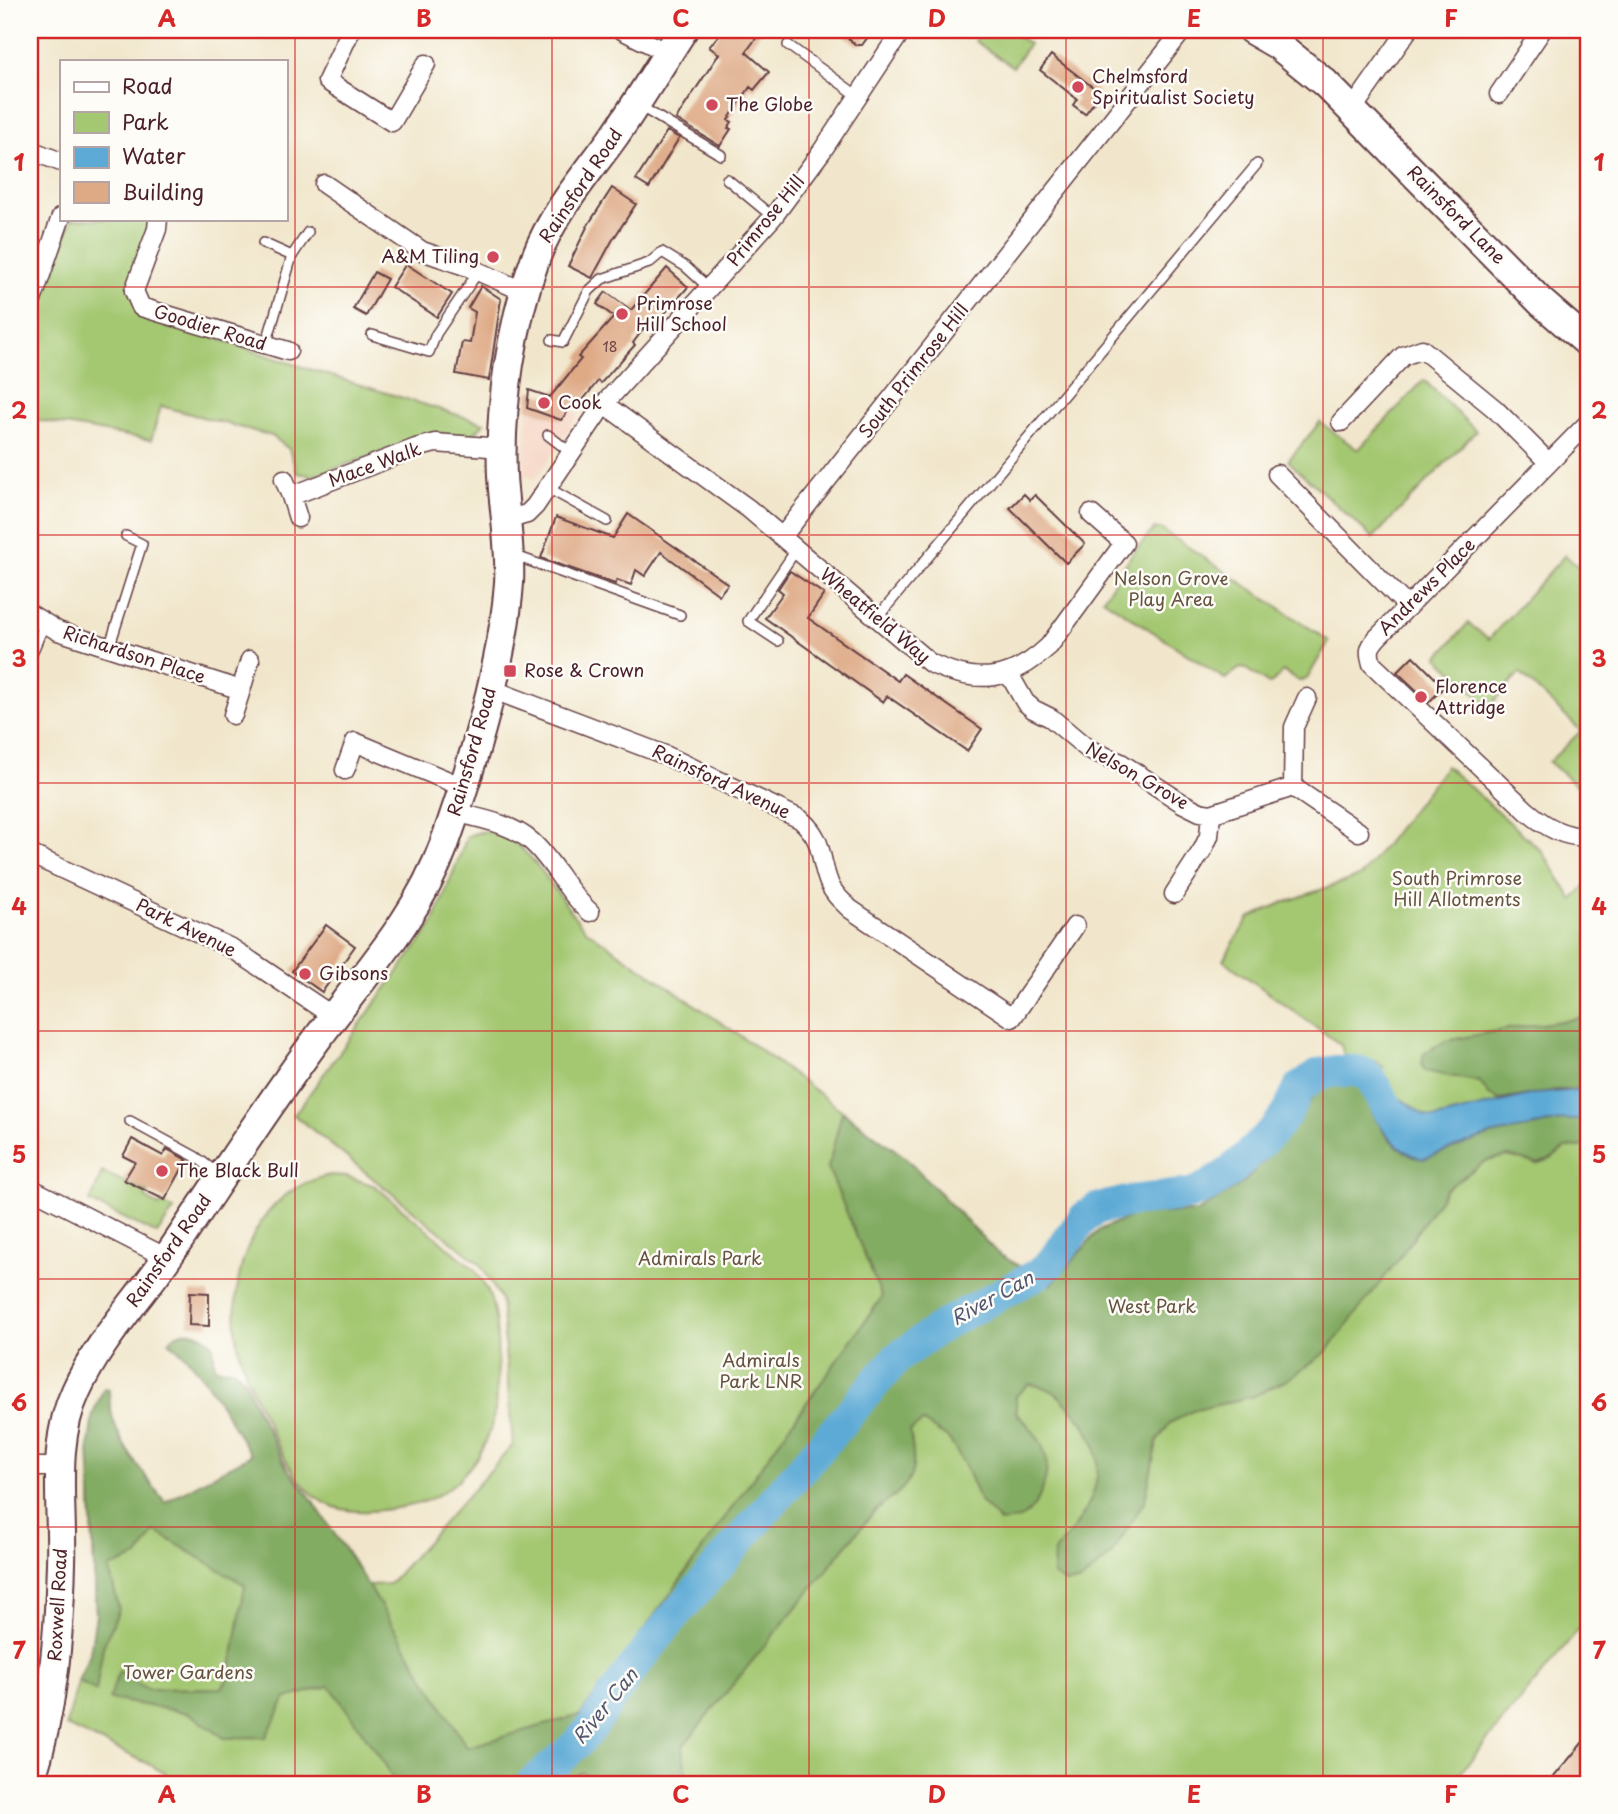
<svg xmlns="http://www.w3.org/2000/svg" width="1618" height="1814" font-family="'Playpen Sans',sans-serif">
  <rect width="100%" height="100%" fill="#fdfcf7"/>
  <filter id="ink" filterUnits="userSpaceOnUse"><feTurbulence type="fractalNoise" baseFrequency=".0143" numOctaves="2"/><feDisplacementMap in="SourceGraphic" scale="14" xChannelSelector="R" yChannelSelector="G"/><feConvolveMatrix kernelMatrix="1 2 1 2 8 2 1 2 1" color-interpolation-filters="sRGB"/></filter>
  <filter id="wash" filterUnits="userSpaceOnUse"><feTurbulence type="fractalNoise" baseFrequency=".00686" numOctaves="4" result="noise"/><feDisplacementMap in="SourceGraphic" scale="28" xChannelSelector="R" yChannelSelector="G"/><feGaussianBlur stdDeviation="1.57" result="paint"/><feColorMatrix in="noise" values="0 0 0 0 0 0 0 0 0 0 0 0 0 0 0 0 0 1.4 0 .05"/><feComposite in="paint" operator="in"/></filter>
  <g filter="url(#wash)">
    <rect width="100%" height="100%" fill="#f1e6cb"/>
    <!-- built -->
    <path fill="#f5d3c1" d="M529 390 555 399 578 415 536 479 523 475Z"/>
    <!-- green -->
    <path fill="#a4c872" stroke="#77744e" stroke-width="2" d="M982 30H1008L1029 44 1013 67 975 41Z
      M72 219H146L149 225 138 312 296 365 484 423 474 434 429 436 313 476 297 473 289 449 272 436 161 406 151 440 31 419 30 341Z
      M1424 380 1476 431 1373 538 1288 461 1320 422 1358 450Z
      M1154 529H1161L1329 641 1307 679 1299 681 1283 671 1272 683 1269 684 1246 669 1240 668 1225 679 1103 599 1132 554Z
      M1565 555 1588 576V780L1576 785 1549 762 1581 731 1520 673 1489 707 1438 657 1468 623 1489 639Z
      M1446 766 1542 851 1573 900 1588 883V1618L1451 1784H183L145 1762 66 1726 78 1681 90 1654 96 1615 91 1498 368 1585 389 1584 513 1445 501 1300 480 1264 294 1115 433 924 467 837C517 808 558 903 586 930L752 1044 906 1158 997 1253 1051 1285 1099 1230 1136 1214 1197 1212 1243 1183 1292 1131 1317 1090 1334 1084 1349 1083 1384 1067 1375 1061 1345 1058 1341 1045 1223 960 1249 918 1282 903 1361 876Z
      M102 1172 148 1193 145 1198 159 1206 162 1203 174 1210 157 1234 90 1202Z
      M330 1175 346 1176 375 1186 473 1268C480 1278 488 1288 491 1300 500 1328 500 1404 490 1431 477 1467 447 1499 408 1506 381 1511 350 1516 325 1503 298 1488 282 1454 269 1427 256 1399 239 1364 236 1332 231 1265 257 1191 330 1175Z"/>
    <!-- forest -->
    <path fill="#83ac64" stroke="#666648" stroke-width="2" d="M1588 1017V1089L1556 1090 1500 1100 1489 1095 1480 1082 1425 1071 1422 1065 1424 1053 1446 1041 1502 1030Z
      M1341 1082 1358 1086C1381 1115 1378 1146 1423 1159L1490 1135 1565 1120H1588V1146L1565 1148 1551 1159 1537 1164 1508 1156 1486 1161 1446 1189 1398 1260 1325 1353 1287 1380 1254 1396 1192 1411 1170 1423 1157 1442 1145 1500 1111 1555 1080 1582 1066 1583 1053 1575 1054 1551C1093 1512 1119 1459 1074 1412 1055 1392 1057 1390 1029 1384L1016 1396V1413C1028 1423 1040 1438 1045 1453 1051 1474 1040 1506 1022 1518 1016 1521 1007 1521 1000 1522L980 1501 964 1464 949 1439 923 1422 910 1431C919 1482 910 1483 873 1513L682 1747 688 1784H597L582 1772 561 1784H395L386 1766 330 1686 286 1698 266 1737 224 1738 189 1713 109 1699 119 1671 147 1689 222 1688 230 1674 245 1585 155 1531 138 1557 109 1568 119 1610 103 1647 96 1691 78 1681 90 1654 96 1615 89 1444 93 1414 104 1388 109 1390C108 1435 140 1468 165 1502L251 1455C229 1421 202 1364 169 1342 180 1325 200 1331 213 1344L215 1368 233 1369 244 1378 258 1412 287 1468 311 1498 368 1585 467 1747 580 1715 671 1593 882 1297 828 1168 842 1112 906 1158 997 1253 1051 1285 1099 1230 1136 1214 1197 1212 1243 1183 1292 1131 1317 1090Z"/>
    <!-- water -->
    <path fill="#5daad6" stroke="#546480" stroke-width="2" d="M1588 1089V1120H1565L1490 1135 1423 1159C1399 1152 1383 1133 1372 1112L1400 1099C1413 1104 1422 1119 1436 1118L1533 1094Z"/>
    <g fill="none" stroke-linecap="round" stroke-linejoin="round">
      <!-- river -->
      <path stroke="#5daad6" stroke-width="32" d="M531 1784 563 1757 588 1732 628 1674 671 1620 897 1358 947 1323 1036 1275 1050 1264 1084 1218 1096 1209 1131 1201 1191 1194 1209 1186 1230 1172 1275 1129 1287 1113 1299 1088 1319 1074 1336 1071H1357L1366 1074 1371 1079 1390 1112 1418 1134"/>
    </g>
    <g id="blocks">
      <!-- building -->
      <path fill="#dea985" d="M723 30H762L746 52 769 72 754 90 750 87 728 120 732 122 728 128 731 129 720 146 676 119 719 54 709 47Z
        M838 30H873L862 45H856Z
        M1051 55 1098 91 1094 95 1097 98 1085 114 1073 105 1077 99 1040 70Z
        M667 131 679 138 649 188 636 180Z
        M612 188 636 204 612 241 592 278 568 266 588 225Z
        M406 264 452 294 437 317 391 287Z
        M667 268 688 287 658 321 653 316 633 343 635 345 601 383 598 381 583 400H577L561 420 527 408 529 390 550 397 581 359 578 357 614 317 597 304 606 292 631 310Z
        M374 272 387 279 366 316 353 309Z
        M481 286 501 299 489 380 456 374 462 342 470 343 475 312 468 308Z
        M1024 494 1030 500 1035 495 1085 544 1066 563 1010 508Z
        M628 514 728 584 719 595 661 552 645 576 636 570 631 585 617 580 615 584 541 558 556 517 613 538Z
        M790 571 824 594 808 618 898 681 903 674 982 729 967 751 887 696 883 702 765 618 783 593 778 589Z
        M1413 656 1444 687 1429 702 1397 672Z
        M326 925 355 946 322 992 292 971Z
        M132 1139 163 1156 167 1149 187 1160 165 1200 124 1180 135 1162 123 1156Z
        M190 1292 209 1293V1326L189 1325Z
        M1588 1736V1772L1578 1784H1548Z"/>
    </g>
  </g>
  <g filter="url(#ink)">
    <use href="#blocks" fill-opacity="0" stroke="#633d43" stroke-width="2"/>
    <g fill="none" stroke-linecap="round" stroke-linejoin="round">
      <!-- service casing -->
      <g stroke="#633d43" stroke-width="12">
        <path id="service" d="M788 45 858 96
          M638 105 721 155
          M727 179 773 217
          M263 243 292 256
          M372 335 429 352 436 334 478 272
          M552 340 563 342 589 291 602 279 649 263 662 252 686 267 709 288
          M266 345 292 256 308 232
          M548 435 570 452
          M548 488 607 521
          M513 555 680 615
          M877 618 1257 164
          M778 641 748 621 796 550
          M109 648 142 544 126 536
          M30 658 44 625
          M130 1121 196 1157 220 1175"/>
      </g>
      <!-- minor casing -->
      <g stroke="#633d43" stroke-width="21">
        <path id="minor" d="M351 30 327 81 392 122 426 64
          M622 30 668 53
          M1499 94 1542 30
          M1352 110 1408 30
          M30 150 61 162
          M324 184 422 251 468 267 525 292
          M158 219 157 229 134 291 141 307 288 351
          M30 306 61 217
          M604 404 749 509 930 663C977 685 1011 682 1049 646L1124 543 1091 514
          M1341 422 1403 356 1422 349 1495 409 1548 462
          M1588 423 1377 638C1369 647 1368 652 1372 664L1527 811C1546 827 1563 837 1588 837
          M1277 474 1408 607
          M284 479 291 496 416 448 435 443 502 448
          M291 496 298 518
          M505 520 527 514 535 506 604 404 773 217 822 151 902 30
          M782 537 1183 30
          M30 614 58 631 241 690 233 715
          M1009 674 1025 702 1033 709 1051 718 1088 749 1121 763 1182 803 1200 812 1211 814 1293 787 1294 727 1307 698
          M491 689 665 755 800 819C825 841 818 855 829 883 833 894 842 901 850 909L1012 1018 1075 926
          M241 690 250 660
          M345 770 355 742 463 787
          M1293 787 1359 832
          M455 812C480 819 510 823 531 841 554 861 566 892 590 912
          M30 854 233 949 334 1017
          M1174 894 1203 849 1209 836 1211 814
          M30 1188 167 1258
          M30 1467H60"/>
      </g>
      <!-- primary casing -->
      <g stroke="#633d43" stroke-width="32">
        <path id="primary" d="M1252 30 1278 45 1325 83 1542 303 1588 343
          M30 1782C53 1710 59 1638 61 1563 63 1505 51 1444 76 1391 99 1340 138 1300 169 1255 218 1183 265 1109 317 1039 362 977 417 919 444 845 472 766 503 667 509 583 511 548 504 511 502 476 499 407 512 322 536 257 553 212 587 174 615 135 639 101 660 65 683 30"/>
      </g>
      <!-- service -->
      <use href="#service" stroke="#fff" stroke-width="9"/>
      <!-- minor -->
      <use href="#minor" stroke="#fff" stroke-width="18"/>
      <!-- primary -->
      <use href="#primary" stroke="#fff" stroke-width="28"/>
    </g>
  </g>
  <!-- grid -->
  <path fill="none" stroke="#d62828" stroke-width="2" stroke-opacity="0.55" d="M295 30V1784M552 30V1784M809 30V1784M1066 30V1784M1323 30V1784M30 287H1588M30 535H1588M30 783H1588M30 1031H1588M30 1279H1588M30 1527H1588"/>
  <!-- markers -->
  <g fill="#d1495b" stroke="#fdfcf7" stroke-width="2.5">
    <circle cx="1078" cy="87" r="7"/>
    <circle cx="712" cy="105" r="7"/>
    <circle cx="493" cy="257" r="7"/>
    <circle cx="622" cy="314" r="7"/>
    <circle cx="544" cy="403" r="7"/>
    <rect x="503" y="664" width="14" height="14" rx="3.5"/>
    <circle cx="1421" cy="697" r="7"/>
    <circle cx="305" cy="974" r="7"/>
    <circle cx="162" cy="1171" r="7"/>
  </g>
  <g text-anchor="middle" stroke-width="5" stroke-linejoin="round" paint-order="stroke">
    <!-- number labels -->
    <g font-size="14" fill="#6f4242">
      <text x="610" y="352">18</text>
    </g>
    <!-- poi labels -->
    <g font-size="18" fill="#4a1f2b" stroke="#fdfcf7" text-anchor="start">
      <text x="1092" y="83">Chelmsford<tspan x="1092" dy="21">Spiritualist Society</tspan></text>
      <text x="726" y="111">The Globe</text>
      <text x="479" y="263" text-anchor="end">A&amp;M Tiling</text>
      <text x="636" y="310">Primrose<tspan x="636" dy="21">Hill School</tspan></text>
      <text x="558" y="409">Cook</text>
      <text x="524" y="677">Rose &amp; Crown</text>
      <text x="1435" y="693">Florence<tspan x="1435" dy="21">Attridge</tspan></text>
      <text x="319" y="980">Gibsons</text>
      <text x="176" y="1177">The Black Bull</text>
    </g>
    <!-- street labels -->
    <g font-size="18" fill="#4a1f2b" stroke="#fdfcf7">
      <text transform="translate(581 186) rotate(-56)" y="6">Rainsford Road</text>
      <text transform="translate(1456 215) rotate(45)" y="6">Rainsford Lane</text>
      <text transform="translate(766 221) rotate(-51)" y="6">Primrose Hill</text>
      <text transform="translate(210 328) rotate(17)" y="6">Goodier Road</text>
      <text transform="translate(914 371) rotate(-52)" y="6">South Primrose Hill</text>
      <text transform="translate(375 465) rotate(-20)" y="6">Mace Walk</text>
      <text transform="translate(1427 587) rotate(-45)" y="6">Andrews Place</text>
      <text transform="translate(875 616) rotate(40)" y="6">Wheatfield Way</text>
      <text transform="translate(134 655) rotate(18)" y="6">Richardson Place</text>
      <text transform="translate(472 752) rotate(-74)" y="6">Rainsford Road</text>
      <text transform="translate(1137 776) rotate(30)" y="6">Nelson Grove</text>
      <text transform="translate(721 782) rotate(25)" y="6">Rainsford Avenue</text>
      <text transform="translate(186 928) rotate(26)" y="6">Park Avenue</text>
      <text transform="translate(169 1251) rotate(-55)" y="6">Rainsford Road</text>
      <text transform="translate(58 1605) rotate(-87)" y="6">Roxwell Road</text>
    </g>
    <!-- park labels -->
    <g font-size="18" fill="#655240" stroke="#fdfcf7">
      <text x="1171" y="585">Nelson Grove<tspan x="1171" dy="21">Play Area</tspan></text>
      <text x="1457" y="885">South Primrose<tspan x="1457" dy="21">Hill Allotments</tspan></text>
      <text x="700" y="1265">Admirals Park</text>
      <text x="1152" y="1313">West Park</text>
      <text x="761" y="1367">Admirals<tspan x="761" dy="21">Park LNR</tspan></text>
      <text x="188" y="1679">Tower Gardens</text>
    </g>
    <!-- water labels -->
    <g font-size="19" font-style="italic" fill="#52576f" stroke="#fdfcf7">
      <text transform="translate(992 1298) rotate(-29)" y="7">River Can</text>
      <text transform="translate(605 1706) rotate(-51)" y="7">River Can</text>
    </g>
  </g>
  <!-- margin -->
  <rect width="1618" height="1814" fill="none" stroke="#fdfcf7" stroke-width="77"/>
  <!-- legend -->
  <rect x="60" y="60" width="228" height="161" fill="#fdfcf7" stroke="#b5a4a5" stroke-width="2"/>
  <rect x="74" y="82" width="35" height="10" fill="#ffffff" stroke="#b5a4a5" stroke-width="2"/>
  <text x="122" y="94" font-size="21" fill="#4a1f2b">Road</text>
  <rect x="74" y="112" width="35" height="21" fill="#a4c872" stroke="#b5a4a5" stroke-width="2"/>
  <text x="122" y="130" font-size="21" fill="#4a1f2b">Park</text>
  <rect x="74" y="147" width="35" height="21" fill="#5daad6" stroke="#b5a4a5" stroke-width="2"/>
  <text x="122" y="164" font-size="21" fill="#4a1f2b">Water</text>
  <rect x="74" y="182" width="35" height="21" fill="#dea985" stroke="#b5a4a5" stroke-width="2"/>
  <text x="122" y="200" font-size="21" fill="#4a1f2b">Building</text>
  <rect x="38" y="38" width="1542" height="1738" fill="none" stroke="#d62828" stroke-width="2.5"/>
  <g font-size="23" text-anchor="middle" font-weight="bold" fill="#d62828">
    <text x="167" y="27">A</text>
    <text x="424" y="27">B</text>
    <text x="681" y="27">C</text>
    <text x="937" y="27">D</text>
    <text x="1194" y="27">E</text>
    <text x="1451" y="27">F</text>
    <text x="19" y="171">1</text>
    <text x="1599" y="171">1</text>
    <text x="19" y="419">2</text>
    <text x="1599" y="419">2</text>
    <text x="19" y="667">3</text>
    <text x="1599" y="667">3</text>
    <text x="19" y="915">4</text>
    <text x="1599" y="915">4</text>
    <text x="19" y="1163">5</text>
    <text x="1599" y="1163">5</text>
    <text x="19" y="1411">6</text>
    <text x="1599" y="1411">6</text>
    <text x="19" y="1659">7</text>
    <text x="1599" y="1659">7</text>
    <text x="167" y="1803">A</text>
    <text x="424" y="1803">B</text>
    <text x="681" y="1803">C</text>
    <text x="937" y="1803">D</text>
    <text x="1194" y="1803">E</text>
    <text x="1451" y="1803">F</text>
  </g>
</svg>
